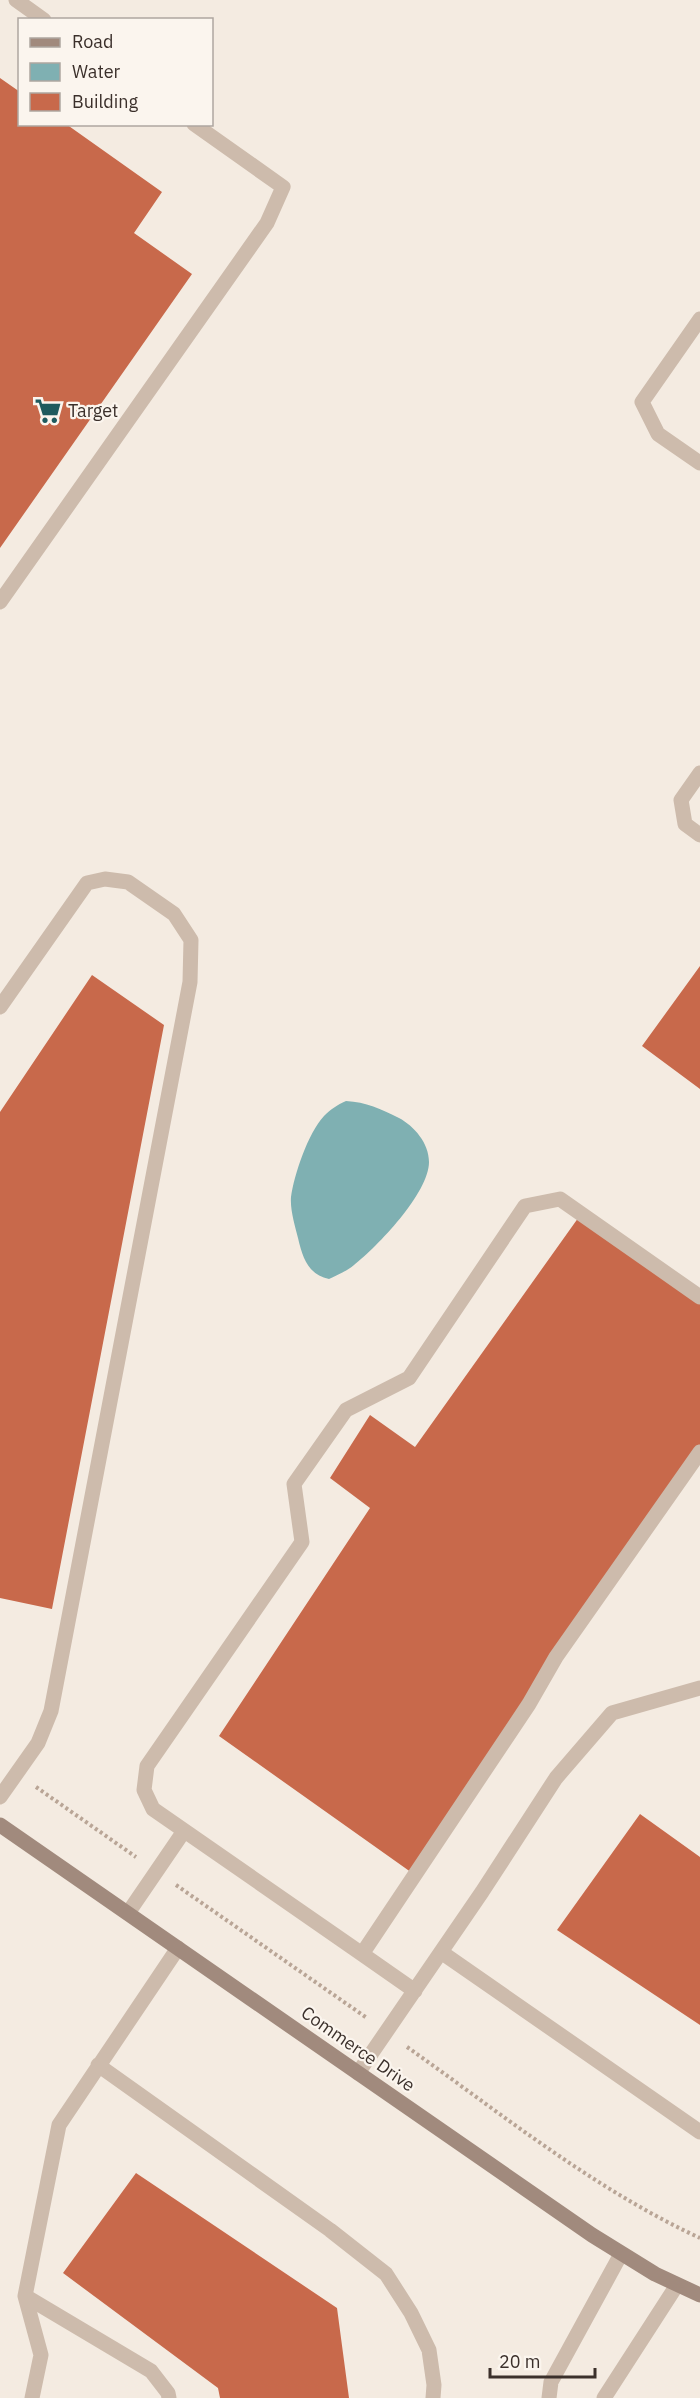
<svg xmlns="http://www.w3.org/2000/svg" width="700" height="2398" font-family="'IBM Plex Sans',sans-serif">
  <rect width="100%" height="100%" fill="#f4ebe1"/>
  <!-- water -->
  <path fill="#7fb0b2" d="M346 1101C366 1102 381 1109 399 1118 414 1126 429 1143 429 1162 429 1193 377 1247 354 1265 347 1271 337 1275 329 1279 308 1274 303 1259 298 1238 295 1226 290 1210 291 1197 294 1175 308 1133 324 1116 331 1109 337 1105 346 1101Z"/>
  <!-- building -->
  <path fill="#c8694b" d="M0 78 20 92V124H66L162 192 134 233 192 274 0 548Z
    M700 966V1089L642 1046Z
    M92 975 164 1025 52 1609 0 1598V1112Z
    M581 1214 700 1295V1456L415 1875 219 1736 370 1508 330 1478 370 1415 415 1447Z
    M640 1814 700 1857V2025L557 1930Z
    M136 2173 337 2308 349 2398H220L218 2388 63 2273Z"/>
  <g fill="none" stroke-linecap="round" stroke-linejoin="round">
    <!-- path -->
    <path stroke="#b9a596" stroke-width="4" stroke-dasharray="3 3" stroke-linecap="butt" d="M36 1787 136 1857
      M176 1885 367 2018
      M407 2047C502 2114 594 2189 700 2238"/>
    <!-- lane -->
    <path stroke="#cdbbac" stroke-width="15" d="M16 0 44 20
      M700 319 642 402 658 434 700 463
      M0 602 267 223 283 187 194 124
      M700 773 681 800 685 824 700 835
      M0 1007 87 883 105 879 128 882 174 914 191 940 190 982 51 1711 38 1743 0 1797
      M700 1297 560 1199 525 1206 409 1378 346 1410 294 1484 302 1542 147 1766 144 1790 153 1809 362 1954 529 1704 556 1657 700 1452
      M128 1913 184 1831
      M441 1952 700 2132
      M362 1954 415 1991
      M98 2065 330 2230 386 2274 411 2313 429 2350 434 2385 433 2398
      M358 2073 482 1892 556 1778 612 1713 700 1688
      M25 2296 151 2371 168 2393 169 2398
      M32 2398 41 2355 25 2296 59 2125 178 1948
      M549 2398 551 2382 621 2254
      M604 2398 677 2285"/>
    <!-- secondary -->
    <path stroke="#a18a7d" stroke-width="15" d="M0 1825 592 2235 655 2274 700 2295"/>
  </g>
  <!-- icons -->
  <defs>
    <g id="supermarket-bare" transform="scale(2.07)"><path d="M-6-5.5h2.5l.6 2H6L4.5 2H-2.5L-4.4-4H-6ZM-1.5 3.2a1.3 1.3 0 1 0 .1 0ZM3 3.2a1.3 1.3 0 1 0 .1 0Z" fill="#1f5a5e" stroke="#fbf5ee" stroke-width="2.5" paint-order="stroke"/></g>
  </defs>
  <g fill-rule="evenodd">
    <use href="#supermarket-bare" x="48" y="411"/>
  </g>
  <g text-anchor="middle" stroke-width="4.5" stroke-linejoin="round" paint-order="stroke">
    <!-- poi labels -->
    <g font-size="18" fill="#3b302b" stroke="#fbf5ee" text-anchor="start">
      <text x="68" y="417">Target</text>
    </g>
    <!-- street labels -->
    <g font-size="18" fill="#3b302b" stroke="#fbf5ee">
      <text transform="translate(358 2049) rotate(35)" y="6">Commerce Drive</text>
    </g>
  </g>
  <!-- legend -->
  <rect x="18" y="18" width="195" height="108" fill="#fbf5ee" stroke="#aea6a0" stroke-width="1.5"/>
  <rect x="30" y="38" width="30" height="9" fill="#a18a7d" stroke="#aea6a0" stroke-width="1.5"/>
  <text x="72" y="48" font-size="18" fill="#3b302b">Road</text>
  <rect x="30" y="63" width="30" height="18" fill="#7fb0b2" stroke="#aea6a0" stroke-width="1.5"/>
  <text x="72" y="78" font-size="18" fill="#3b302b">Water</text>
  <rect x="30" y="93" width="30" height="18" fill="#c8694b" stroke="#aea6a0" stroke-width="1.5"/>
  <text x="72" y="108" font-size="18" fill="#3b302b">Building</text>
  <!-- scale -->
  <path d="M490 2368v9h105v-9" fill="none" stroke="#3b302b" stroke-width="3"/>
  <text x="499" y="2368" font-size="18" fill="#3b302b" stroke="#fbf5ee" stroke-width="4.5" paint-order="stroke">20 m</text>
</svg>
